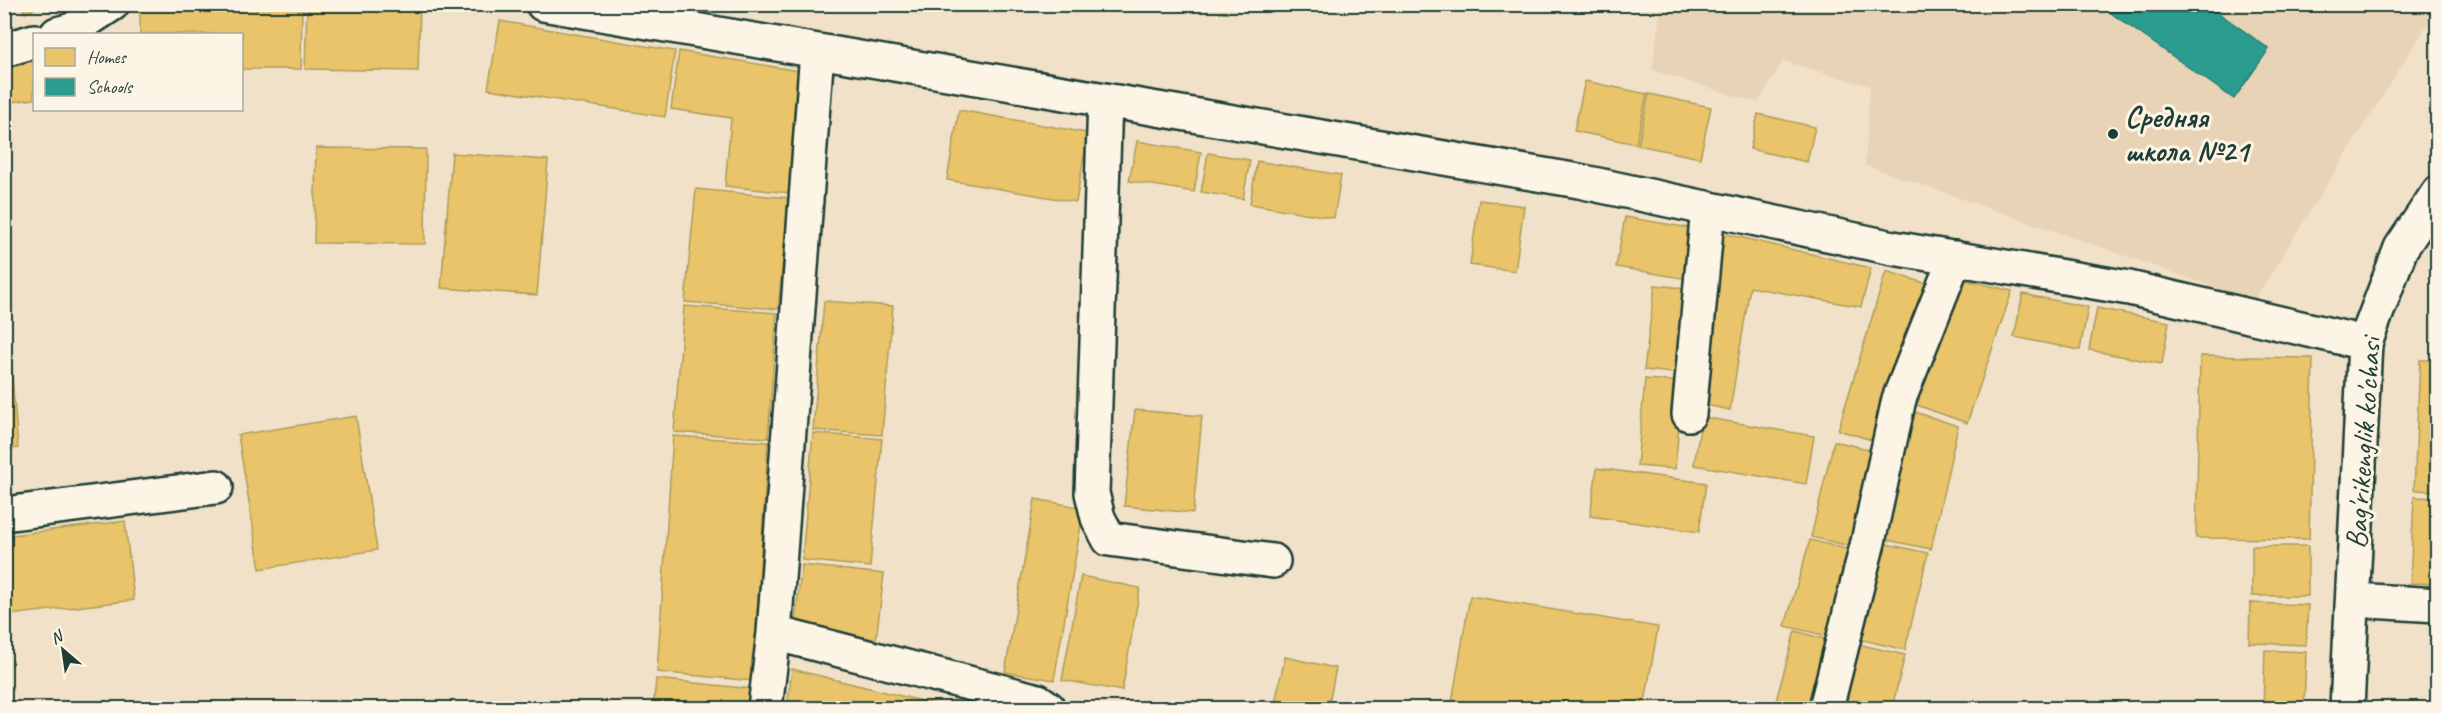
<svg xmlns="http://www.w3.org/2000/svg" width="2442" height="713" font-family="Caveat,sans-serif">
  <rect width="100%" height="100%" fill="#f1e1c9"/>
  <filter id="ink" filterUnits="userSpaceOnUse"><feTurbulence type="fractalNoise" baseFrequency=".0167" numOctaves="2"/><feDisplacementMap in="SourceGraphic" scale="12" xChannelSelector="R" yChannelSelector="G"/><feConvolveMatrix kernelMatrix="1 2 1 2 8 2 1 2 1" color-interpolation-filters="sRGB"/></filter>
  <g filter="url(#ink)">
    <!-- built -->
    <path fill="#e9d3b6" d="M1661 5H2437V9L2254 301 1865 165 1870 86 1783 61 1758 103 1652 70Z"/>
    <!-- homes -->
    <path fill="#e9c46a" stroke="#ac9c5a" stroke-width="1.5" d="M21 4H44L25 13Z
      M140 4H302L301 69H242V34H140Z
      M307 4 420 5 418 71 305 69Z
      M763 4H804L803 11Z
      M500 21 675 51 665 117 488 89Z
      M679 51 799 71 789 193 725 186 731 118 671 109Z
      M34 61V99L4 103V65Z
      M1585 81 1647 94 1636 144 1574 131Z
      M1649 94 1711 107 1700 158 1638 145Z
      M959 110 1088 133 1076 202 947 180Z
      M1758 114 1815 127 1807 162 1750 149Z
      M1137 141 1201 152 1194 192 1129 181Z
      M316 148 426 149 425 244 314 243Z
      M452 153 548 160 537 295 441 288Z
      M1208 153 1250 160 1243 199 1201 192Z
      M1257 161 1341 175 1334 218 1250 204Z
      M696 189 789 198 778 309 685 302Z
      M1479 200 1524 206 1515 271 1470 265Z
      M1625 217 1702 230 1693 280 1616 267Z
      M1722 233 1871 268 1861 307 1750 287 1730 410 1701 404Z
      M1886 271 1931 285 1882 443 1838 430Z
      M1957 278 2012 291 1967 423 1911 403Z
      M1655 285 1693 289 1683 374 1644 370Z
      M2023 294 2088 307 2080 350 2014 337Z
      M824 301 893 306 882 435 813 430Z
      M684 306 777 313 768 438 674 432Z
      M2097 308 2169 322 2162 364 2089 350Z
      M2200 356 2313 358 2309 539 2196 538Z
      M2420 360H2438V491L2414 490Z
      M11 364 18 448 4 450V365Z
      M1645 379 1683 382 1675 469 1637 466Z
      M1135 410 1202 416 1193 513 1124 506Z
      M1909 410 1958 426 1931 549 1882 539Z
      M356 416 377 550 260 569 238 435Z
      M1702 417 1814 436 1806 484 1694 465Z
      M813 433 882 439 870 567 802 560Z
      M673 436 768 442 753 681 657 672Z
      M1834 441 1881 452 1858 548 1811 537Z
      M1597 468 1706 483 1699 532 1590 516Z
      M2414 497 2438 498V584L2410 583Z
      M1035 499 1084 508 1054 680 1005 672Z
      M125 521 134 600 10 615 4 567V536Z
      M1810 540 1858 552 1836 638 1785 626Z
      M1882 543 1928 553 1905 650 1859 639Z
      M2252 546H2308V596H2252Z
      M802 565 884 574 876 640 795 621Z
      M1081 576 1140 588 1122 691 1062 680Z
      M1470 596 1658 627 1644 708H1451Z
      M2250 603 2308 605 2306 645 2249 643Z
      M1795 631 1836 642 1818 708H1774Z
      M1858 644 1905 655 1892 708H1842Z
      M2265 650 2306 652 2304 708H2263Z
      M1285 657 1336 668 1328 708H1274Z
      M792 669 938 705 937 708H787Z
      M656 679 753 689 751 708H653Z
      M1361 704 1379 708H1360Z"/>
    <!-- schools -->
    <path fill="#2a9d8f" stroke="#278074" stroke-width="1.5" d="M2098 4H2206L2269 49 2234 99Z"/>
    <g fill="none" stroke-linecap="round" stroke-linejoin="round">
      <!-- street casing -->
      <g stroke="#1f3d34" stroke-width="38">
        <path id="street" d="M543 4 1579 181 1893 248 2129 288 2365 343
          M57 34 72 30 112 4
          M4 50 34 41
          M817 51 774 633 1038 701 1048 708
          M1105 100 1092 493 1098 518 1109 539 1273 561
          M1689 414 1708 208
          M4 514 216 487
          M2353 600 2438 605
          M765 708 774 633
          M1826 708 1868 542 1899 399 1955 258"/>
      </g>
      <!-- secondary casing -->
      <g stroke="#1f3d34" stroke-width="38">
        <path id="secondary" d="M2347 708 2365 343 2401 248 2438 193"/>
      </g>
      <!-- street -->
      <use href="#street" stroke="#fcf5e5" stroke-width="33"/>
      <!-- secondary -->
      <use href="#secondary" stroke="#fcf5e5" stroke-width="33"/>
    </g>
  </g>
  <!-- markers -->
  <circle fill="#1f3d34" stroke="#fcf5e5" stroke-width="2" cx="2113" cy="134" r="6"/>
  <g text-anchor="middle" stroke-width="6" stroke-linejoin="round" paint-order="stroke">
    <!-- poi labels -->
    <g font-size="30" font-weight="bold" fill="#1f3d34" stroke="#fcf5e5" text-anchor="start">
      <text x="2125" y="127">Средняя<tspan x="2125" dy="34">школа №21</tspan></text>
    </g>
    <!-- street labels -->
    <g font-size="30" fill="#1f3d34" stroke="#fcf5e5">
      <text transform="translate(2363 443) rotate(-86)" y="10">Bag'rikenglik ko'chasi</text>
    </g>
  </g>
  <!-- margin -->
  <rect width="2442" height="713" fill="none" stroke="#fcf5e5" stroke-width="24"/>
  <rect x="12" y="12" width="2418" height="689" fill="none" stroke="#1f3d34" stroke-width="2" filter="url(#ink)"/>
  <!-- legend -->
  <rect x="33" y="33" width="210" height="78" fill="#fcf5e5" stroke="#a4ab9e" stroke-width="1.5"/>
  <rect x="45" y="48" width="30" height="18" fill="#e9c46a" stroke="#a4ab9e" stroke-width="1.5"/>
  <text x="87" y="63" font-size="18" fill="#1f3d34">Homes</text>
  <rect x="45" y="78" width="30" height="18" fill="#2a9d8f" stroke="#a4ab9e" stroke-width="1.5"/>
  <text x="87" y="93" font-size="18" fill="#1f3d34">Schools</text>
  <!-- north arrow -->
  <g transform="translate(63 650) rotate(331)" stroke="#fcf5e5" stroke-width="4.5" paint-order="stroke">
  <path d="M0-4.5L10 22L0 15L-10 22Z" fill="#1f3d34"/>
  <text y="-9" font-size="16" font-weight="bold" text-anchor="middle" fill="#1f3d34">N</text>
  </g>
</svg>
